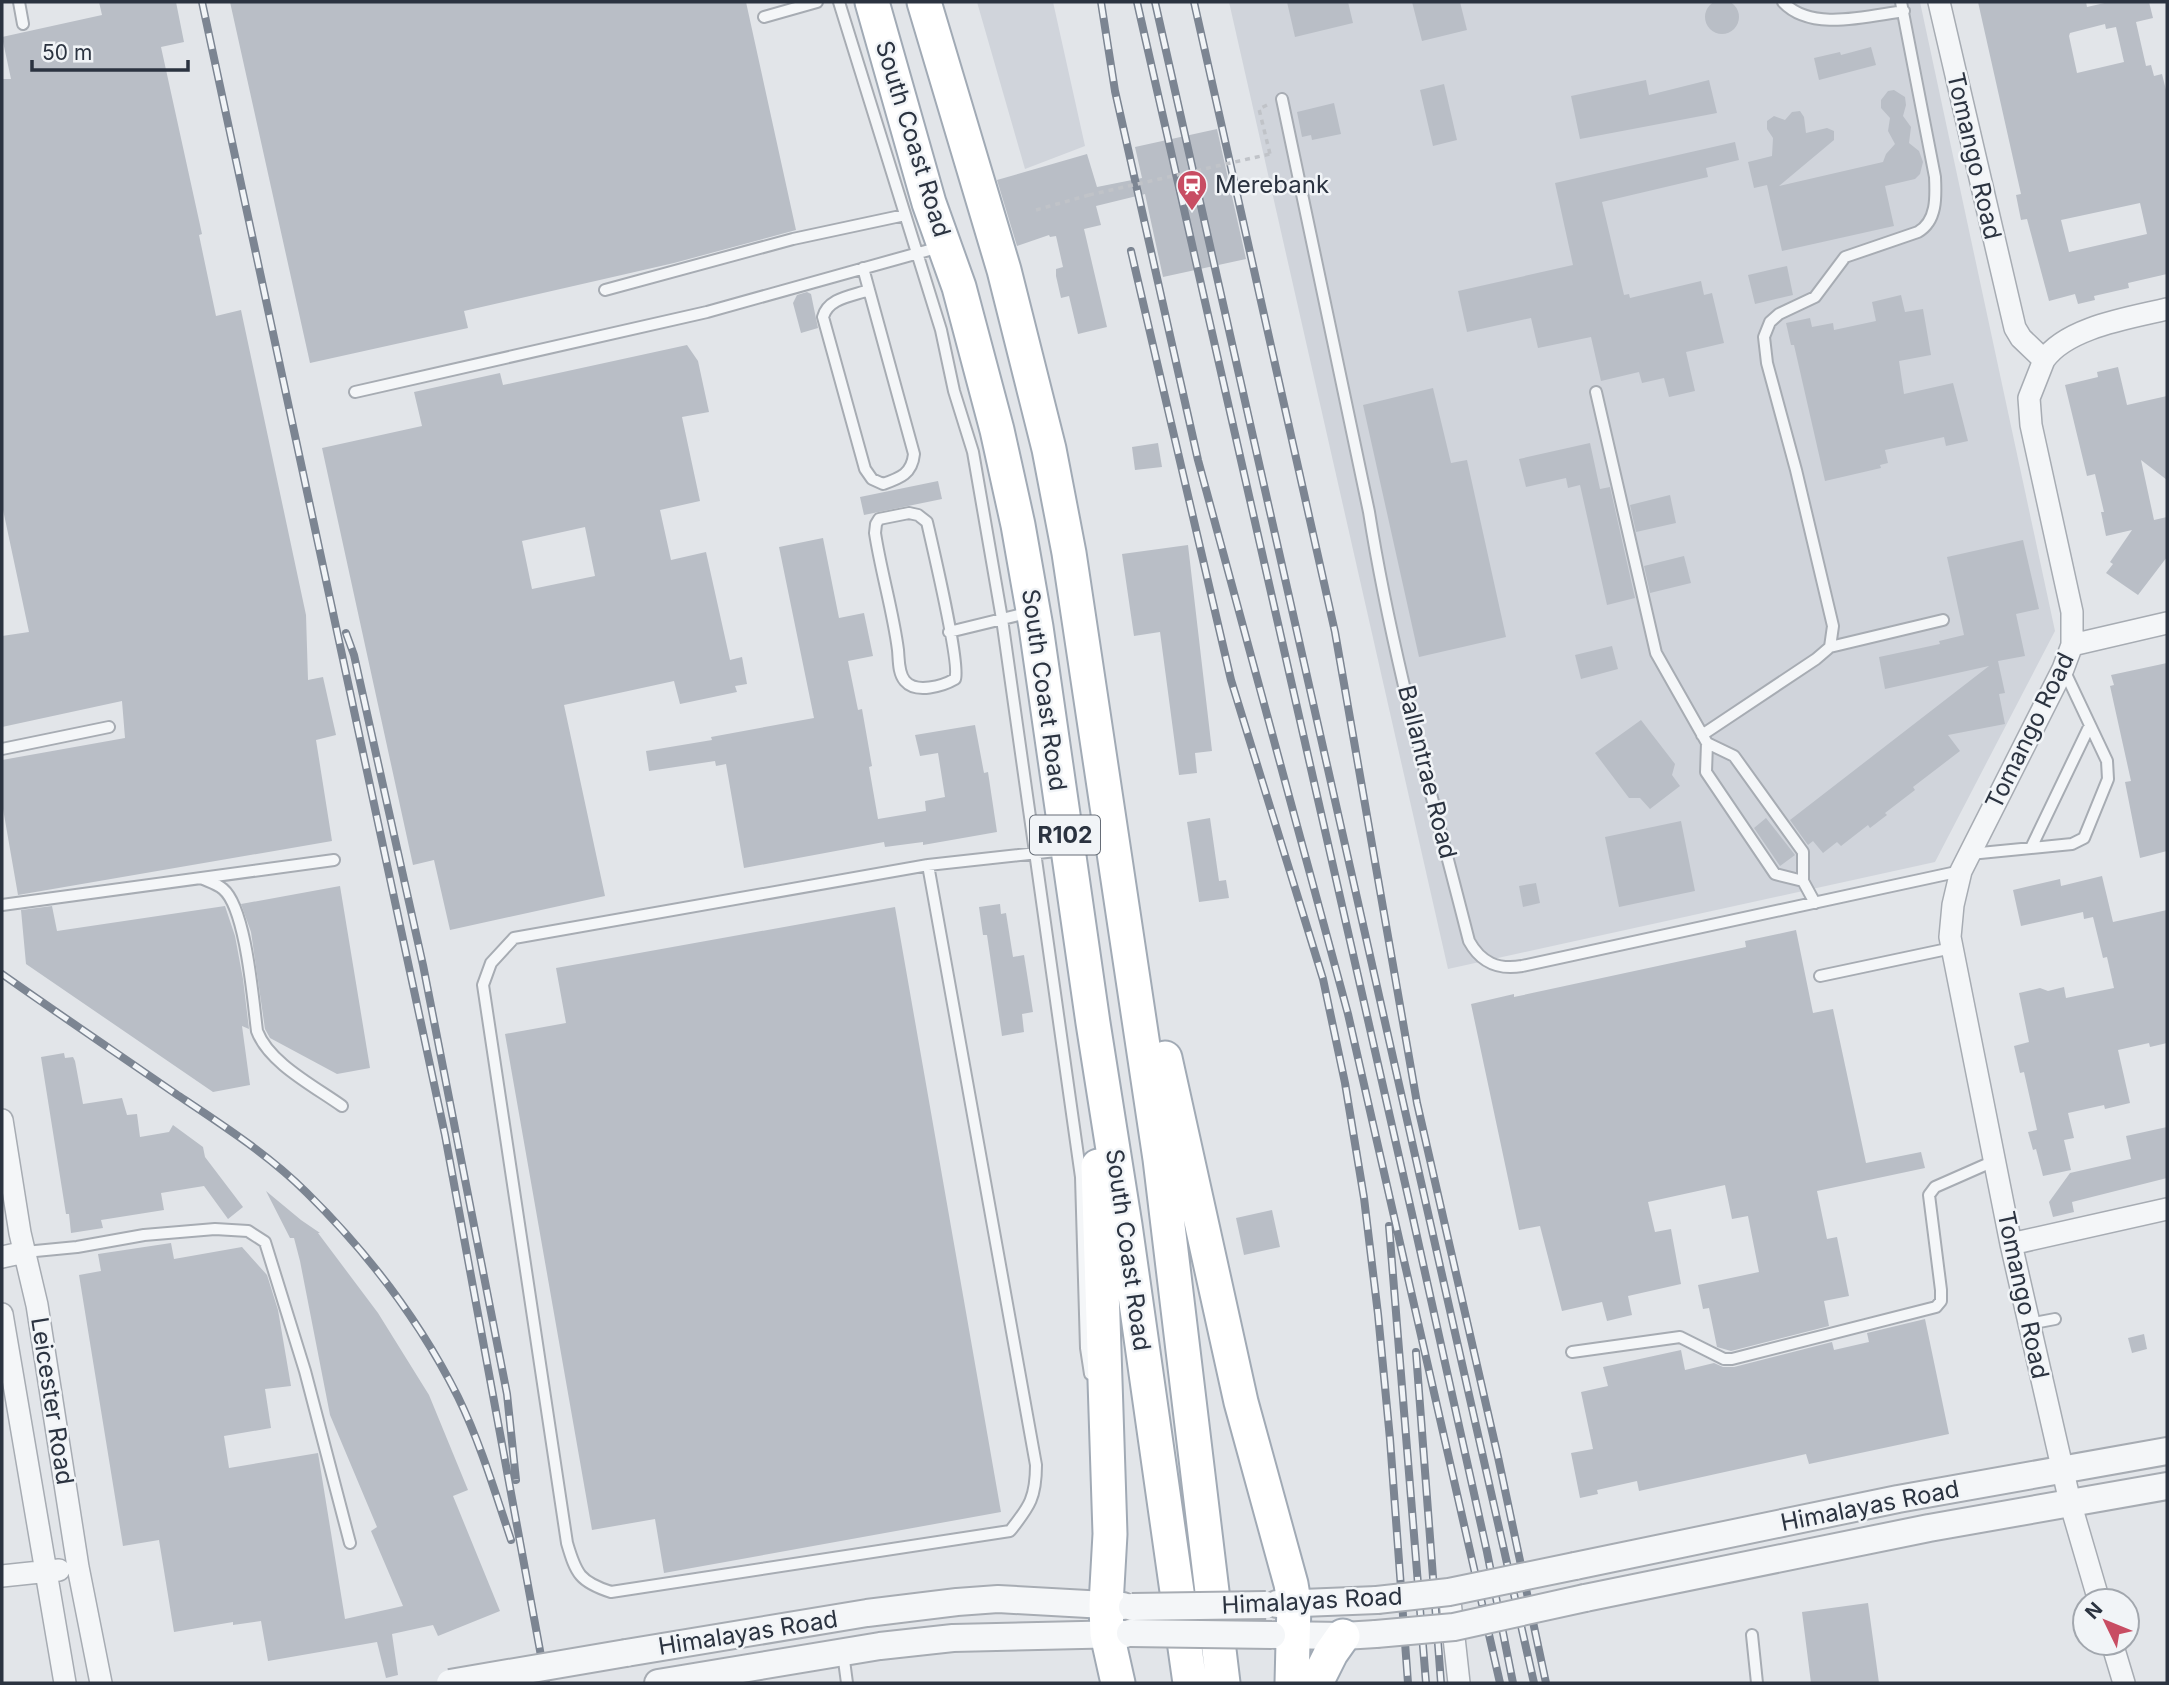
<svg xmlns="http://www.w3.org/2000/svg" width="2169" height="1685" font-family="Inter,sans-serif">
  <rect width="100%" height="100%" fill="#e2e5e9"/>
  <!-- built -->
  <path fill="#d0d4db" d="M977 2H1053L1085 146 1025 169Z
    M1229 2H1920L2055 631 1935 862 1448 969Z"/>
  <!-- building -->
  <path fill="#b9bec6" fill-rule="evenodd" d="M1705 17a17 17 0 1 1 34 0a17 17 0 1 1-34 0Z
    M99 2H176L184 42 161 47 202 234 199 235 216 316 241 310 306 615 308 680 323 677 336 735 316 740 332 841 18 895 2 803V760L125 738 122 701 2 727V636L29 632 2 505V79H11L2 37 102 15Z
    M230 2H746L796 230 674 263 464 311 468 328 310 363Z
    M1287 2H1348L1353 23 1295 37Z
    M1412 2H1460L1467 30 1422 41Z
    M1978 2H2086L2087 7 2109 2H2149L2153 18 2136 22 2146 66 2151 65 2154 76 2162 74 2167 94V274L2128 283 2129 288 2094 296 2095 300 2078 304 2075 294 2049 301 2027 219 2021 220 2016 195 2021 194ZM2105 24 2106 29 2116 27 2124 62 2077 73 2069 36 2070 33ZM2140 203 2147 234 2069 252 2061 220Z
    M1871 47 1876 65 1819 80 1814 58 1840 52 1841 55Z
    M1646 80 1649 95 1709 80 1717 113 1580 139 1571 96Z
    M1444 84 1457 140 1433 146 1420 90Z
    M1894 90 1905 97 1906 105 1903 116 1911 127 1909 143 1919 151 1923 162 1920 174 1915 179 1885 186 1894 226 1782 251 1767 185 1754 188 1748 162 1772 156 1773 138 1767 129V121L1774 116 1785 120 1792 112 1800 111 1804 117 1806 133 1827 128 1834 131V140L1779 186 1883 162 1886 154 1895 144 1888 131 1890 118 1881 108V100L1888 91Z
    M1334 103 1341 134 1312 140 1311 135 1302 137 1297 112Z
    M1217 129 1246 259 1163 277 1145 194 1096 206 1101 225 1084 229 1107 327 1078 334 1069 296 1061 298 1056 276V269L1063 267 1056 236 1050 237 1049 235 1017 246 997 180 1087 154 1097 187 1142 178 1135 147Z
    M1735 142 1739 160 1706 168 1708 177 1602 202 1624 295 1629 294 1630 298 1701 281 1704 295 1712 293 1724 343 1686 352 1695 391 1669 397 1664 378 1642 383 1639 372 1601 381 1591 337 1538 348 1531 318 1467 332 1458 291 1573 265 1555 183Z
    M1787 266 1793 295 1755 304 1748 275Z
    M807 292 811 294 818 328 801 333 793 303 797 295Z
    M1901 295 1905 312 1923 309 1931 355 1899 361 1904 394 1953 383 1968 441 1946 446 1944 437 1885 450 1888 463 1880 465 1881 468 1825 481 1794 345H1791L1786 323 1810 318 1812 327 1833 323 1834 330 1876 321 1872 302Z
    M687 345 698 361 709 412 682 417 700 501 660 510 671 560 706 552 730 660 742 657 747 684 735 686 737 692 680 704 674 681 564 705 605 896 450 930 434 860 413 865 322 448 422 426 414 392 500 373 503 385ZM585 527 595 576 532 589 522 541Z
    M2118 367 2127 405 2167 396V480L2141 460 2154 520 2167 517V557L2138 595 2106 573 2113 564 2110 562 2132 530 2106 536 2101 512H2104L2095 474 2087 476 2065 385 2098 377 2097 372Z
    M1433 388 1451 463 1467 460 1506 637 1419 657 1363 405Z
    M1158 443 1162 467 1135 470 1132 447Z
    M1590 443 1600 489 1610 487 1635 598 1607 605 1580 485 1568 488 1566 478 1526 487 1519 459Z
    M938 481 942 499 864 515 860 497Z
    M1670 495 1676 523 1636 532 1630 505Z
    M823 538 839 618 864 613 873 656 848 661 858 710 862 709 872 766 869 767 878 819 926 811 925 801 945 797 938 753 920 756 915 735 975 725 984 773 988 772 997 832 923 845V842L885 847 884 842 744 868 726 764 716 766 715 761 649 771 646 751 712 740 711 737 814 718 779 547Z
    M2023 540 2039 609 2016 614 2025 656 1998 661 2005 693 1999 694 2005 724 1948 735 1960 751 1913 787 1915 790 1885 813 1887 815 1870 828 1868 825 1841 846 1837 842 1823 853 1813 841 1808 845 1790 820 1989 666 1885 689 1879 657 1940 644 1939 641 1964 635 1947 557Z
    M1188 545 1212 751 1195 753 1197 773 1179 775 1160 632 1134 636 1122 554Z
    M1684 556 1691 583 1650 593 1644 566Z
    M1612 646 1618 669 1581 679 1575 655Z
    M2167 663V851L2140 858 2125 782 2131 781 2110 686 2114 685 2111 675Z
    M1641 720 1675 764 1672 775 1680 786 1650 809 1640 798H1629L1595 753Z
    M1210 818 1219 881 1226 880 1229 898 1199 902 1187 822Z
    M1766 818 1795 855 1780 866 1754 828Z
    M1681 821 1695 891 1619 907 1605 837Z
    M2102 876 2113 922 2167 910V1043L2150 1047 2149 1043 2118 1050 2130 1103 2105 1109 2104 1105 2068 1113 2074 1138 2064 1140 2071 1170 2043 1176 2036 1149 2033 1150 2028 1132 2037 1130 2024 1072 2020 1073 2014 1046 2029 1042 2019 993 2040 988 2048 991 2064 987 2066 998 2114 988 2107 957 2103 958 2093 917 2084 919 2083 912 2021 926 2013 890 2060 879 2061 886Z
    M1536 883 1540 903 1523 907 1519 886Z
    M340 886 370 1068 337 1074 270 1038 265 1029 251 932 241 904Z
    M1000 904 1001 914 1006 913 1013 957 1024 955 1033 1012 1022 1014 1024 1032 1002 1036 987 935H983L979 907Z
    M52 906 57 931 225 906 235 936 243 979 249 1029 242 1026 250 1085 213 1092 26 964 21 910Z
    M895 907 1001 1512 664 1573 655 1519 592 1530 505 1034 566 1023 556 968Z
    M1796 930 1813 1013 1833 1009 1866 1163 1921 1152 1925 1168 1817 1191 1827 1239 1837 1237 1849 1296 1824 1301 1829 1326 1731 1351 1717 1347 1709 1308 1703 1309 1698 1285 1759 1272 1748 1216 1732 1219 1725 1185 1648 1202 1655 1232 1671 1229 1681 1284 1628 1296 1632 1315 1607 1321 1602 1302 1562 1311 1540 1226 1519 1230 1471 1004 1514 994V997L1746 947 1745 941Z
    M64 1053 65 1058 73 1057 75 1061 83 1104 122 1098 127 1115 137 1114 140 1137 169 1132 173 1125 203 1147 205 1157 243 1207 228 1219 204 1186 161 1193 164 1210 101 1220 103 1228 71 1233 69 1214H66L41 1057Z
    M2167 1127V1178L2072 1202 2074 1212 2053 1217 2049 1202 2070 1173 2131 1159 2126 1136Z
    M266 1191 301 1220 320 1233H318L378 1313 429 1395 468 1490 453 1496 500 1611 438 1636 433 1625 392 1634 398 1675 386 1678 377 1642 268 1661 261 1621 233 1625V1622L174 1632 159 1540 123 1546 79 1275 101 1271 98 1254 171 1243 174 1259 242 1247 267 1275 278 1310 291 1386 265 1389 271 1428 224 1436 229 1468 318 1453 345 1619 403 1606 371 1531 377 1527 330 1415 300 1261 294 1238H290Z
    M1272 1210 1280 1247 1244 1255 1236 1218Z
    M1925 1319 1949 1434 1809 1464 1806 1454 1639 1491 1637 1481 1597 1490 1598 1494 1580 1498 1571 1453 1593 1449 1581 1392 1608 1386 1603 1367 1681 1350 1685 1370 1714 1363 1723 1367H1734L1832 1342 1834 1350 1869 1342 1867 1333Z
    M2144 1334 2147 1349 2132 1353 2128 1338Z
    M1868 1603 1879 1683H1811L1802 1612Z"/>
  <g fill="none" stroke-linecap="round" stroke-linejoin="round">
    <!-- service casing -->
    <g stroke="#a7acb3" stroke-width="14">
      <path id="service" d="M19 2 23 24
        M839 2 941 330 954 391 973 452 1002 619 1081 1177 1086 1348 1090 1374
        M1783 2C1811 32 1867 16 1904 11
        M764 17 817 2
        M1282 99 1369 512C1392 657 1433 799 1469 941 1481 963 1498 970 1522 966L1961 871
        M863 268 914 454C912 474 900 478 883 484L872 479 865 469 823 317C828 298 852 296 869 290
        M605 290 793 239 905 215
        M355 392 707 312 940 247
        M1596 392 1656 653 1707 743 1734 756 1803 852V881L1815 903
        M909 513 918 515 927 522C932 544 961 666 955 679 943 686 916 694 905 681 898 673 899 660 898 650 893 611 881 572 875 533L876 524 879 519Z
        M949 632 1031 612
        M1830 647 1943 620
        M1702 735 1816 659 1830 647 1833 626 1796 470 1767 363 1764 337 1770 322 1779 314 1815 297 1845 257 1918 232C1937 221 1936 197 1935 177L1901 2
        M1707 743 1706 772 1775 874 1803 881
        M2 749 109 727
        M2031 848 2090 725
        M1970 854 2072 844 2084 838 2108 779 2107 761 2064 670
        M928 865 1036 1465C1036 1497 1030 1506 1010 1531L611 1592C580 1582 576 1574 567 1543L483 985 491 963 514 938 928 865 1065 850
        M203 879C210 882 217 884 223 889 246 908 253 1000 257 1031 269 1063 314 1086 342 1106
        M2 905 334 860
        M1820 976 1952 948
        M25 1252 77 1247 144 1235 215 1229 248 1231 265 1242 305 1371 350 1543
        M2029 1324 2055 1319
        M1572 1352 1680 1337 1724 1359H1732L1936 1307 1941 1301V1290L1929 1195 1935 1187 1994 1161
        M1752 1635 1757 1683
        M843 1653 847 1683"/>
    </g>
    <!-- minor casing -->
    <g stroke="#a7acb3" stroke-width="24">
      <path id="minor" d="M1939 2 2015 328 2021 338 2044 360 2029 398 2031 425 2072 612V645L2063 669 1961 871 1953 905 1950 937 2011 1244 2070 1502 2099 1601
        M2044 360C2067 327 2130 318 2167 309
        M2072 645 2167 623
        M2 1120 20 1233 37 1305 78 1567 101 1683
        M2011 1244 2167 1209
        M2 1257 25 1252
        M2 1314 65 1683
        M2 1576 59 1570
        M1449 1592 1459 1683
        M2112 1643 2124 1683"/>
    </g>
    <!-- tertiary casing -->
    <g stroke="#a7acb3" stroke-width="30">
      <path id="tertiary" d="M1575 1566 1898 1499 2167 1451
        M1585 1598 1929 1528 2167 1486
        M1277 1604 1377 1600
        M1276 1635 1343 1636 1376 1634
        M626 1653 867 1613 957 1602 998 1599 1123 1606
        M658 1683 880 1646 953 1638 1125 1634"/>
    </g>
    <!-- primary casing -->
    <g stroke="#a1aab5" stroke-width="37">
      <path id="primary" d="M872 2 929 203 959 287 997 430 1018 525 1036 627 1093 1023 1125 1225 1190 1683
        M924 2 1004 270 1049 449 1069 553 1160 1159 1223 1683
        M1165 1058 1241 1402 1291 1584 1294 1602 1292 1683
        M1098 1166 1110 1534 1106 1605 1107 1634 1118 1683
        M1316 1683 1331 1653 1343 1636"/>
    </g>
    <!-- path -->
    <path stroke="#c0c3c8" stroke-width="3.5" stroke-dasharray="5 5" stroke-linecap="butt" d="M1267 105 1259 109 1270 154
      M1036 210 1089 195"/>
    <!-- service -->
    <use href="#service" stroke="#f4f6f8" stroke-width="10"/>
    <!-- minor -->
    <use href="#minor" stroke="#f4f6f8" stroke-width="21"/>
    <!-- tertiary -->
    <use href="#tertiary" stroke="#f4f6f8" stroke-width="26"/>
    <!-- primary -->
    <use href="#primary" stroke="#fff" stroke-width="33"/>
    <!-- rail casing -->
    <g stroke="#7c8592" stroke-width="8">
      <path id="rail" d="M202 2 445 1135 546 1683
        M1101 2 1115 91 1198 460 1348 1014 1500 1683
        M1137 2 1412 1214 1487 1552 1513 1683
        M1155 2 1534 1683
        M1194 2 1335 632 1417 1103 1498 1457 1546 1683
        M1131 251 1231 680 1323 979 1345 1083 1364 1198 1378 1314 1390 1439 1408 1683
        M346 633 354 655 423 965 507 1394 516 1480
        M2 974C60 1015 118 1054 176 1094 221 1124 269 1155 307 1193 367 1252 420 1321 458 1397 480 1442 495 1492 511 1540
        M1389 1226 1426 1683
        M1416 1352 1441 1683"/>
    </g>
    <!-- rail -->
    <use href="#rail" stroke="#f1f4f7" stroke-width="5" stroke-dasharray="16" stroke-linecap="butt"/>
    <!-- tertiary-bridge casing -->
    <g stroke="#a7acb3" stroke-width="30" stroke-linecap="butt">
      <path id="tertiary-bridge" d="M1377 1600 1449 1592 1575 1566
        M1132 1607 1266 1605
        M1130 1633 1272 1635
        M1376 1634 1454 1627 1585 1598
        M450 1683 626 1653"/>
    </g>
    <!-- path-bridge -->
    <path stroke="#c0c3c8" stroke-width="3.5" stroke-dasharray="5 5" stroke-linecap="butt" d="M1089 195 1270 154"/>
    <!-- tertiary-bridge -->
    <use href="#tertiary-bridge" stroke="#f4f6f8" stroke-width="26"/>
  </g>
  <!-- icons -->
  <defs>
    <g id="station-pin" transform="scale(1.575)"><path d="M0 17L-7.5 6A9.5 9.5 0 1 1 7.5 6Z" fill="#c84d63" stroke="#f1f4f7"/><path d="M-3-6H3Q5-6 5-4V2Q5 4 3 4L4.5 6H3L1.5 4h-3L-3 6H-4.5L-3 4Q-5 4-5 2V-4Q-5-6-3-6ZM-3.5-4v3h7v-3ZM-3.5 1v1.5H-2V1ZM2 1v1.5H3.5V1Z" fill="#fff"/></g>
  </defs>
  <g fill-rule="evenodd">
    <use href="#station-pin" x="1192" y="185"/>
  </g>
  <g text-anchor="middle" stroke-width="5" stroke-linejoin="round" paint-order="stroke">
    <!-- shield labels -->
    <rect fill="#f1f4f7" stroke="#666d77" stroke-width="2" x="1030" y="815.5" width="70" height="39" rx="5"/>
    <g font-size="23" font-weight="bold" fill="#2b3340">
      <text x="1065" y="843">R102</text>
    </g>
    <!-- street labels -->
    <g font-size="24" fill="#2b3340" stroke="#f1f4f7">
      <text transform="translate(913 139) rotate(73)" y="8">South Coast Road</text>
      <text transform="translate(1974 156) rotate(77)" y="8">Tomango Road</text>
      <text transform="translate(1044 690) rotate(82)" y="8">South Coast Road</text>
      <text transform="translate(2030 731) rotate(-64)" y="8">Tomango Road</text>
      <text transform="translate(1427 772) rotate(76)" y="8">Ballantrae Road</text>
      <text transform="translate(1128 1250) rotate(82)" y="8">South Coast Road</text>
      <text transform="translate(2023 1295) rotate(78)" y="8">Tomango Road</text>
      <text transform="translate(52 1401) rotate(81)" y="8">Leicester Road</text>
      <text transform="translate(1870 1506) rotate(-11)" y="8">Himalayas Road</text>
      <text transform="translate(1312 1601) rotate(-3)" y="8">Himalayas Road</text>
      <text transform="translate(748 1633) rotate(-9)" y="8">Himalayas Road</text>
    </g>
    <!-- poi labels -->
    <g font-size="24" fill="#2b3340" stroke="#f1f4f7" text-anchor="start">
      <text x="1215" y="193">Merebank</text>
    </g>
  </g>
  <!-- border -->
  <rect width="2169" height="1685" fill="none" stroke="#2b3340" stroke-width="7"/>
  <!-- north arrow -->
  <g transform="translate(2106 1622) rotate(313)"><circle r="33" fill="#f1f4f7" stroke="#a2a7ae" stroke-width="2"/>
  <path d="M0-5L12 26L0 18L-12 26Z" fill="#c84d63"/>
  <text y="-10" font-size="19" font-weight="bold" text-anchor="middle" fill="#2b3340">N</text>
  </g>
  <!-- scale -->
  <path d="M32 60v10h156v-10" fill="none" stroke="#2b3340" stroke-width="3.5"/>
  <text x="42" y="60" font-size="21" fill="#2b3340" stroke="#f1f4f7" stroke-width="5" paint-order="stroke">50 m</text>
</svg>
